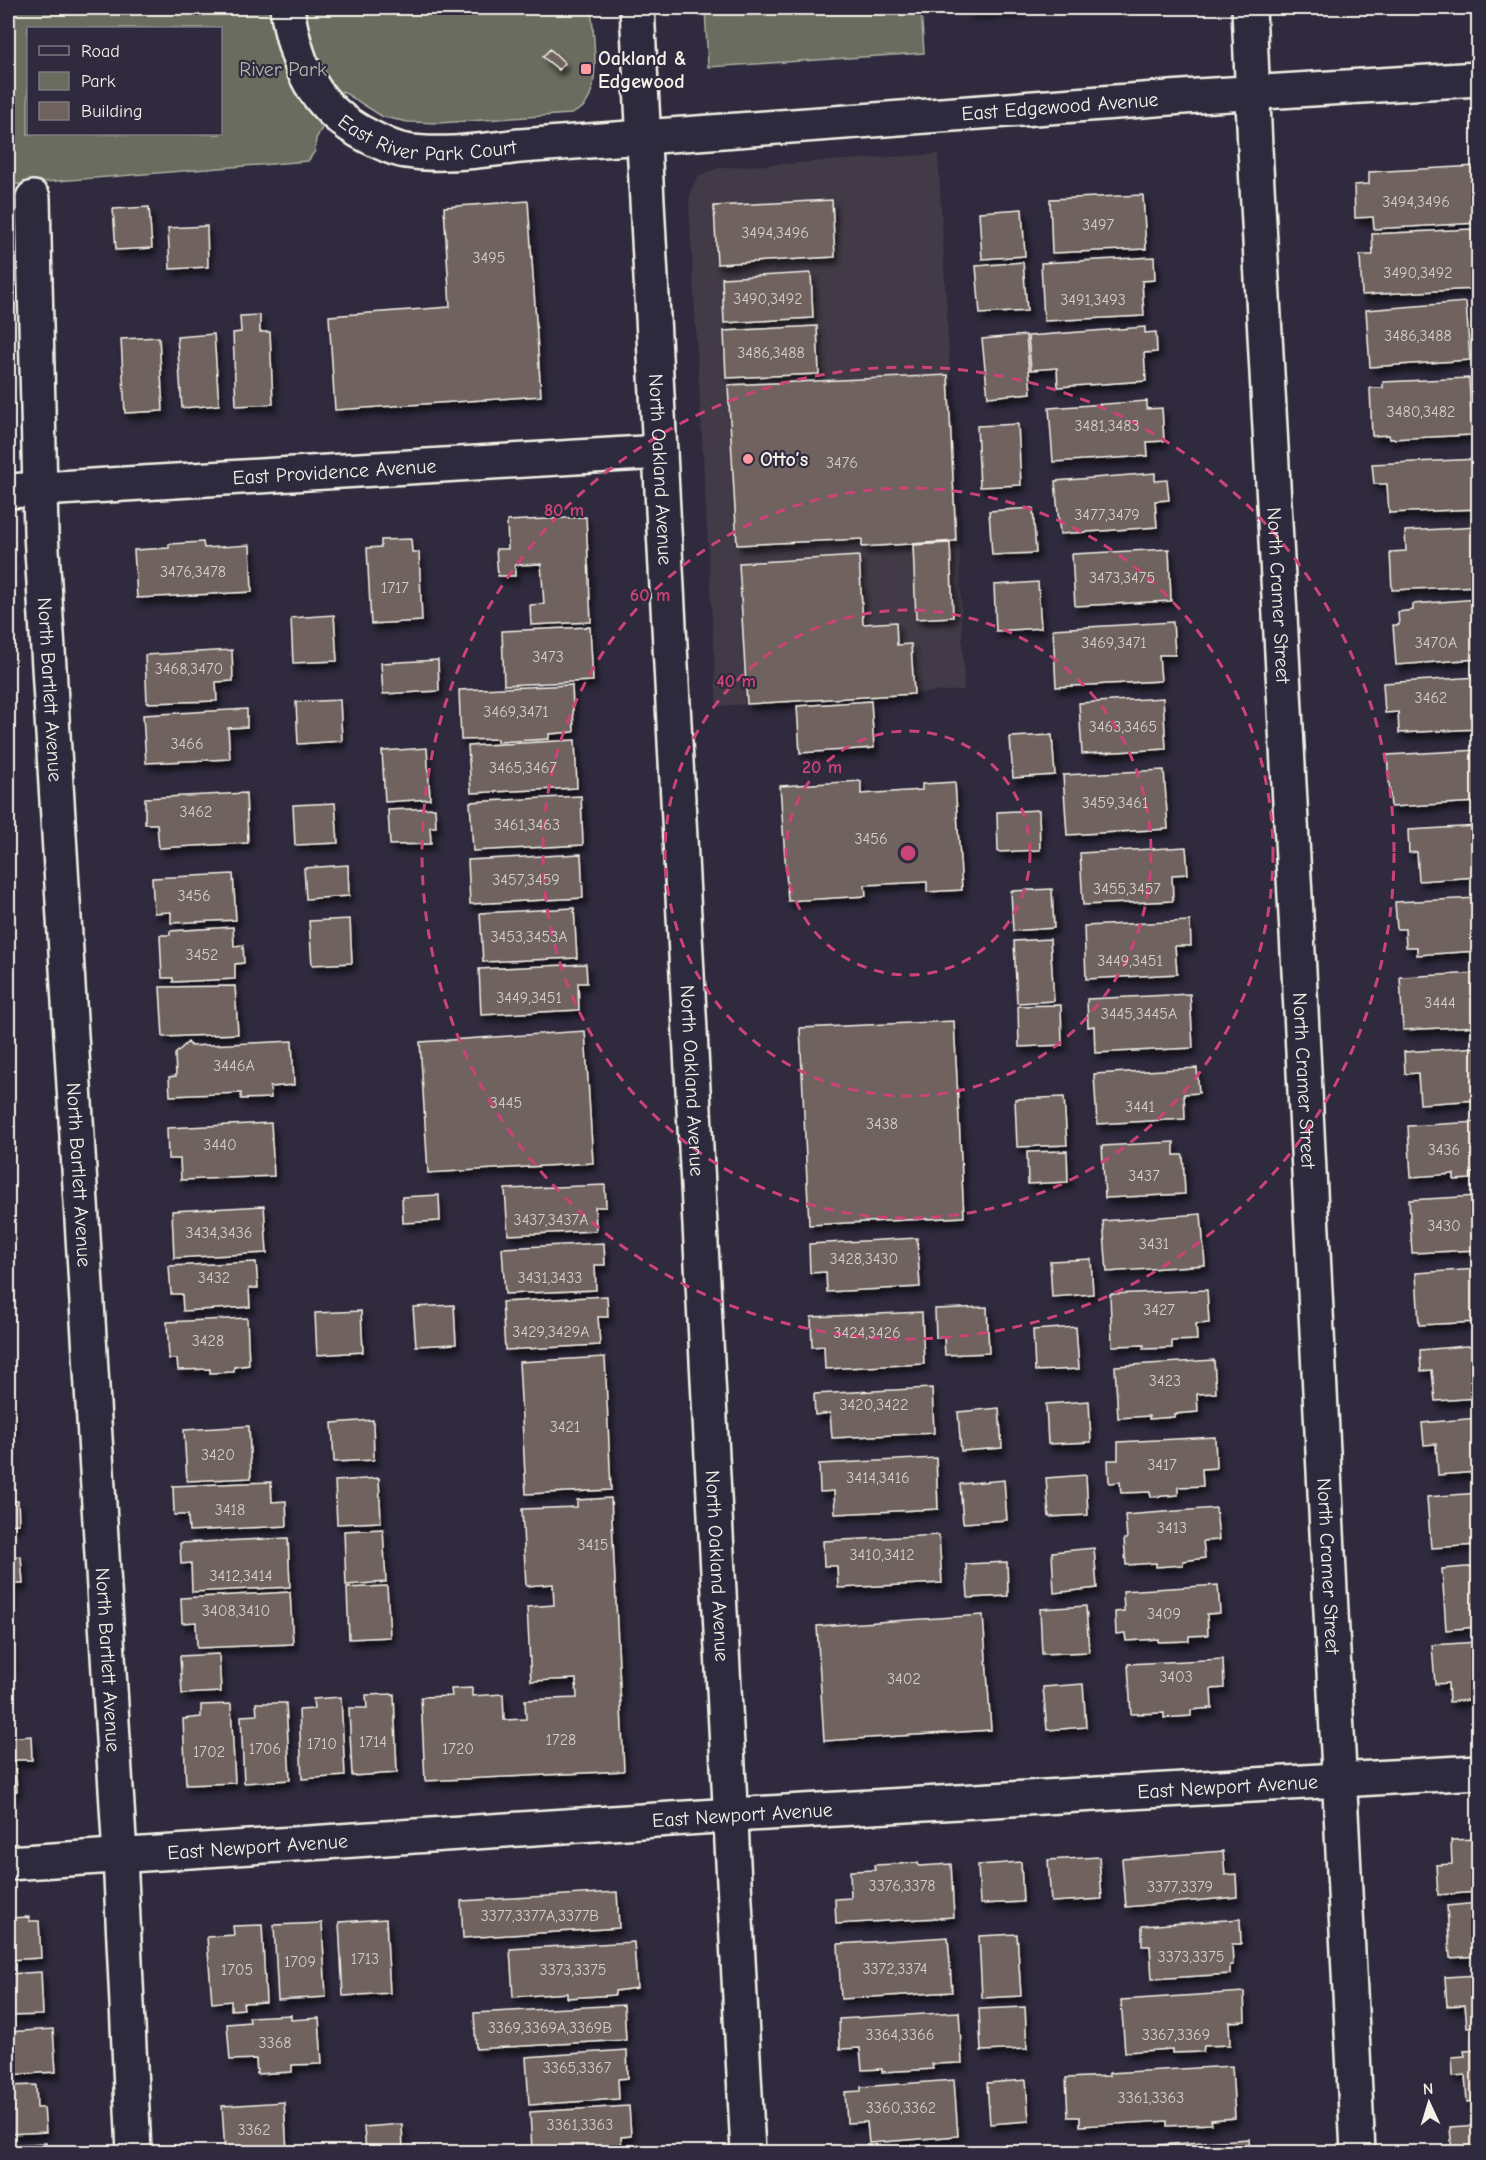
<svg xmlns="http://www.w3.org/2000/svg" width="1486" height="2160" font-family="'Comic Neue',sans-serif">
  <defs>
    <filter id="shadow"><feDropShadow dx="3.5" dy="6" stdDeviation="3" flood-color="#0009"/></filter>
  </defs>
  <rect width="100%" height="100%" fill="#2f2a3d"/>
  <filter id="ink" filterUnits="userSpaceOnUse"><feTurbulence type="fractalNoise" baseFrequency=".0167" numOctaves="2"/><feDisplacementMap in="SourceGraphic" scale="12" xChannelSelector="R" yChannelSelector="G"/><feConvolveMatrix kernelMatrix="1 2 1 2 8 2 1 2 1" color-interpolation-filters="sRGB"/></filter>
  <g filter="url(#ink)">
    <!-- built -->
    <path fill="#423b47" d="M938 154 959 540 964 690 717 706 689 205 691 190 699 175 719 168Z"/>
    <!-- green -->
    <path fill="#696c5e" stroke="#aeaea3" stroke-width="1.5" fill-rule="evenodd" d="M8 8H591C593 31 602 89 583 107 580 110 575 112 571 114L439 123 408 122 383 117 342 91 316 139 315 151 308 161 8 185ZM28 28H220V134H28Z
      M705 8H921L924 53 708 67Z"/>
    <!-- building -->
    <path fill="#70625e" stroke="#f4f1e8" stroke-width="1.5" filter="url(#shadow)" d="M969 8H1020L1021 10 970 13Z
      M550 49 565 63 559 70 543 57Z
      M1476 166 1478 223 1374 229 1373 217 1355 218 1354 185 1369 184V172Z
      M1143 195 1146 249 1052 253 1050 199Z
      M832 200 835 257 717 264 714 206Z
      M528 201 541 396 335 410 329 316 450 307 444 207Z
      M149 207 152 248 116 250 113 209Z
      M1022 209 1025 256 982 259 979 212Z
      M207 226 208 267 170 269 168 228Z
      M1472 229 1475 289 1362 295 1360 255H1373L1372 234Z
      M1154 257 1155 280 1142 281 1144 316 1044 321 1041 263Z
      M1023 262 1027 311 980 314 976 266Z
      M811 273 813 318 724 323 722 278Z
      M1466 302 1470 360 1370 367 1366 310Z
      M260 315V332H270L273 404 236 406 233 333 241 332 240 316Z
      M817 326 819 374 726 378 724 331Z
      M1145 327V333L1156 332 1157 352 1144 353 1146 381 1058 387 1057 368 1031 370 1028 336Z
      M214 334 219 405 182 408 177 337Z
      M1026 335 1031 393 988 397 982 339Z
      M159 337 163 411 125 413 121 339Z
      M948 375 956 541 862 547V539L737 545 728 385Z
      M1469 378 1472 435 1390 439 1389 435 1372 436 1370 388H1383V382Z
      M1147 401V409L1162 408 1164 441 1147 442 1148 456 1053 462 1049 408Z
      M1018 424 1021 485 980 487 977 426Z
      M1478 459V509L1389 513 1387 484H1374L1372 464Z
      M1155 473V481L1167 480 1169 500 1155 501 1157 527 1060 534 1055 481Z
      M1033 508 1036 553 992 555 989 511Z
      M586 517 591 622 531 625 530 605 544 604 541 564 515 565V576H498L496 549H508L507 521Z
      M1478 527V586L1392 590 1390 552 1406 551 1405 531Z
      M411 539 412 552H419L422 621 371 624 367 548 381 547V540Z
      M203 542 204 548 250 545 252 592 137 598 134 550 169 548V544Z
      M950 543 953 617 916 619 913 545Z
      M1169 549 1171 601 1075 606 1072 554Z
      M859 556 863 624 896 622 897 645 911 644 914 694 747 704 739 563Z
      M1038 582 1041 628 996 631 994 585Z
      M1478 599V659L1396 665 1393 625H1399L1398 612 1413 610V604Z
      M334 615 337 661 293 663 291 618Z
      M1173 622 1175 655H1159L1161 681 1056 687 1053 629Z
      M590 627 593 681 504 685 502 631Z
      M232 650 233 681 216 682 217 701 147 703 145 655Z
      M438 660 439 691 383 694 381 663Z
      M1478 677V729L1399 733 1398 712 1385 713 1383 683Z
      M572 685 574 732 549 734V739L497 742V739L461 740 459 690Z
      M1163 698 1166 749 1082 754 1079 703Z
      M340 700 342 741 298 744 296 702Z
      M871 701 874 748 800 753 797 706Z
      M247 709V727L228 728 230 759 146 763 143 715Z
      M1052 735 1055 775 1013 778 1010 737Z
      M575 740 577 788 471 793 468 746Z
      M427 748 430 799 385 802 382 751Z
      M1478 750V802L1391 807 1387 755Z
      M1164 770 1168 829 1067 835 1063 775Z
      M861 781V794L922 790V784L955 782 962 890 927 892V882L865 885 866 896 788 901 780 786Z
      M246 793 248 843 159 848 157 824H145V798Z
      M581 796 583 845 473 851 470 802Z
      M335 803 338 843 295 845 293 805Z
      M435 808 436 827H430L431 844 390 845 388 810Z
      M1039 810 1040 850 998 852 997 812Z
      M1478 826V877L1419 881 1417 852 1409 853 1408 830Z
      M1186 847 1188 874 1172 875 1173 901 1083 905 1080 853Z
      M581 854 583 898 470 904 468 860Z
      M348 865 349 896 306 899 304 868Z
      M233 874 236 920 171 923V912L154 913 152 878Z
      M1052 889 1054 928 1013 931 1011 891Z
      M1478 898V951L1417 955V947H1406L1405 929H1397L1395 902Z
      M574 908 577 958 483 962 480 913Z
      M350 919 352 963 312 965 309 921Z
      M1190 921 1191 946H1175L1177 974 1086 979 1084 926Z
      M233 927 234 946 243 945 244 963 235 964V979L173 982V978H162L160 935H170V931Z
      M1050 939 1054 1001 1017 1003 1014 941Z
      M586 964 587 983H578L579 1010 481 1015 479 969Z
      M1478 973V1026L1403 1030 1400 977Z
      M235 986 238 1034 163 1037 160 987Z
      M1190 994 1193 1048 1095 1053 1094 1026 1088 1027 1087 999Z
      M1061 1005 1062 1045 1019 1047 1018 1006Z
      M954 1021 964 1217 809 1225 800 1028Z
      M585 1031 593 1163 428 1173 420 1042Z
      M292 1041 294 1085 270 1087 271 1098 241 1099V1093L170 1096 169 1077 176 1076 175 1054 188 1042 191 1046Z
      M1478 1047V1100L1420 1104 1418 1073 1405 1074 1404 1052Z
      M1197 1068 1199 1093 1184 1094 1185 1119 1097 1124 1094 1074Z
      M1064 1097 1067 1145 1017 1147 1015 1099Z
      M1478 1122V1173H1471V1179L1454 1180V1174L1411 1177 1408 1126Z
      M271 1123 274 1176 181 1180 180 1159H168L167 1128Z
      M1174 1142V1155H1183L1185 1194 1105 1198 1102 1146Z
      M1067 1151 1068 1182 1028 1184 1027 1152Z
      M605 1185 606 1207H595L596 1231 508 1235 505 1189Z
      M439 1195 440 1221 403 1223 402 1197Z
      M1478 1196V1250L1412 1253 1409 1200Z
      M264 1206 267 1253 174 1258 172 1211Z
      M1201 1214 1205 1265 1107 1272 1103 1221Z
      M917 1238 920 1287 827 1292 826 1272 810 1273 809 1244Z
      M604 1243 605 1265H595L596 1290 505 1294 502 1248Z
      M1091 1259 1093 1294 1052 1297 1050 1261Z
      M256 1262 258 1288H249L250 1307 183 1311 182 1294H171L169 1266Z
      M1478 1269V1322L1419 1325 1416 1273Z
      M1207 1290 1209 1323 1196 1324 1197 1340 1172 1341V1348L1143 1349 1144 1345 1112 1346 1110 1294Z
      M607 1296 608 1317H598L600 1345 505 1350 502 1302Z
      M454 1305 456 1344 416 1346 413 1307Z
      M987 1307 989 1353 945 1355 944 1337 936 1338 935 1309Z
      M361 1311 363 1352 317 1355 315 1313Z
      M922 1312 924 1364 825 1369 824 1346 812 1347 811 1317Z
      M247 1318 249 1365 234 1367V1372L210 1373V1369L178 1370 177 1359H169L167 1322Z
      M1076 1327 1079 1369 1035 1371 1033 1330Z
      M1478 1345V1398L1435 1401 1432 1370 1421 1371 1420 1350Z
      M605 1357 611 1490 526 1494 519 1362Z
      M1214 1360 1216 1393 1197 1394 1198 1412 1174 1414V1417L1149 1419V1416L1118 1418 1115 1366Z
      M932 1388 934 1433 832 1438 830 1413 815 1415 814 1394Z
      M8 1391H10L13 1432H8Z
      M1089 1401 1091 1442 1048 1444 1046 1404Z
      M999 1408 1002 1448 961 1451 958 1412Z
      M1478 1418V1472L1438 1475 1436 1444 1424 1445 1422 1423Z
      M373 1420 374 1460 334 1462 332 1423Z
      M249 1426 251 1478 187 1481 184 1430Z
      M1215 1437 1216 1468 1202 1469 1203 1486 1178 1487V1495L1151 1497 1150 1492 1121 1493 1120 1482 1109 1483 1108 1460H1118V1442Z
      M10 1444 11 1465H8V1445Z
      M936 1458 938 1509 835 1514 834 1491 820 1492 819 1464Z
      M1086 1475 1088 1515 1049 1517 1046 1478Z
      M379 1478 381 1522 337 1524 335 1481Z
      M1004 1480 1007 1520 963 1523 960 1484Z
      M271 1482 272 1502 286 1501 287 1526 189 1531 188 1515H174L173 1486Z
      M1478 1493V1545L1431 1548 1427 1497Z
      M611 1498 624 1771 425 1781 421 1697 452 1696 451 1689 472 1688V1696L503 1694 504 1720 526 1719 525 1700 577 1698 576 1679 531 1681 527 1607 554 1605 553 1584 526 1586 522 1509 577 1507V1500Z
      M8 1501H18L19 1524 8 1525Z
      M1216 1508 1219 1540 1203 1541 1205 1558 1183 1561V1565L1156 1567V1563L1126 1565 1124 1539H1127L1125 1515Z
      M383 1529 386 1582 346 1585 344 1531Z
      M939 1535 942 1583 838 1588 837 1566H824L823 1541Z
      M288 1538 290 1587 192 1592 191 1563 181 1564 180 1543Z
      M1094 1548 1097 1588 1054 1593 1052 1552Z
      M21 1556 23 1584H11L12 1605H8V1557Z
      M1007 1562 1008 1596 968 1598 966 1564Z
      M1478 1566V1623H1476V1627L1446 1630 1442 1569Z
      M1218 1585 1220 1613 1207 1614 1208 1635 1189 1636V1641L1158 1642V1639L1126 1641 1125 1633 1116 1634 1115 1612 1124 1611 1123 1591Z
      M387 1586 390 1637 349 1639 347 1588Z
      M290 1592 293 1644 197 1648 196 1622 182 1623 181 1598Z
      M1086 1606 1089 1652 1042 1654 1040 1609Z
      M983 1615 991 1730 824 1741 817 1626Z
      M9 1617 12 1666H8V1617Z
      M1478 1642V1699L1449 1702 1448 1683 1435 1684 1432 1645Z
      M219 1654 221 1692 182 1694 180 1656Z
      M1223 1659 1224 1688 1211 1689 1212 1708 1191 1710V1716L1164 1718V1713L1131 1714 1128 1664Z
      M1083 1684 1086 1727 1047 1730 1043 1687Z
      M394 1694 397 1773 352 1776 349 1708H367L366 1695Z
      M341 1697 345 1776 302 1779 299 1710 314 1709 313 1699Z
      M256 1703H286L290 1780 244 1783 241 1716 257 1715Z
      M231 1704 235 1783 186 1785 183 1719 201 1717V1705Z
      M31 1736 32 1760H15L17 1791 8 1792V1738Z
      M1478 1839V1892L1438 1895 1436 1865 1452 1864 1451 1840Z
      M1223 1851 1225 1875 1236 1874 1237 1897 1126 1907 1122 1859Z
      M1099 1857 1102 1899 1051 1902 1048 1860Z
      M1021 1862 1023 1902 980 1904 978 1865Z
      M918 1863 919 1866 951 1864 954 1917 836 1924 835 1899 851 1898 850 1871 875 1870 874 1865Z
      M617 1892 619 1928 463 1938 461 1901Z
      M1478 1903V1956L1450 1958 1447 1906Z
      M29 1917V1921H39L41 1958 8 1960V1918Z
      M386 1919 390 1993 343 1996 339 1922Z
      M1240 1919 1241 1944H1232L1233 1965H1230V1974L1152 1979 1150 1946H1142V1926Z
      M322 1923 326 1997 278 2000 274 1925Z
      M262 1925 266 2002 243 2003 244 2009 231 2010V2001L212 2003 207 1937 234 1935 233 1926Z
      M1017 1934 1021 1996 982 1998 979 1936Z
      M948 1937 952 1992 841 1999 838 1944Z
      M634 1942 637 1988 615 1991V1995L567 1998V1993L513 1997 510 1949Z
      M41 1972 43 2015 8 2016V1974Z
      M1478 1975V2026L1467 2027 1465 2005 1447 2006 1445 1977Z
      M1244 1992 1245 2021 1229 2022 1230 2045 1204 2046 1203 2052 1172 2053V2049L1125 2052 1121 2000Z
      M624 2005 626 2040 476 2049 474 2013Z
      M1025 2007 1027 2049 981 2051 979 2009Z
      M959 2012 962 2063 932 2064 933 2069 882 2072V2069L862 2070 860 2048 840 2049 839 2019Z
      M291 2015V2020L319 2018 322 2064 292 2065V2072L257 2074 256 2059 230 2060 227 2024 250 2022 249 2017Z
      M53 2029 56 2072 8 2075V2032Z
      M627 2050 628 2078 618 2079 619 2099 529 2105 526 2057Z
      M1478 2050V2101L1467 2102 1465 2075 1453 2076 1452 2057 1465 2056 1464 2051Z
      M1232 2066 1235 2118 1211 2120V2124L1167 2126V2121L1080 2126V2117H1068L1066 2078 1109 2076V2073Z
      M954 2080 958 2136 869 2143 867 2122 847 2123 845 2092 861 2091V2087Z
      M1026 2080 1029 2121 990 2124 987 2083Z
      M36 2085 37 2108H44L46 2132 8 2134V2086Z
      M284 2102 287 2152H225L222 2106Z
      M629 2106 631 2136 621 2137 622 2152H532L530 2112Z
      M402 2124 403 2152H366L364 2127Z
      M1478 2125V2152H1452L1450 2127Z
      M1249 2139 1250 2152H1140V2146Z
      M46 2143 47 2152H8V2145Z"/>
    <g fill="none" stroke-linecap="round" stroke-linejoin="round">
      <!-- minor casing -->
      <g stroke="#f4f1e8" stroke-width="38">
        <g id="minor">
          <path id="s1" d="M287 8C296 65 313 108 368 136 380 142 393 149 406 151 443 157 484 150 520 146 561 143 602 140 643 137"/>
          <path id="s2" d="M1249 8 1255 148 1299 971 1358 2152"/>
          <path id="s3" d="M33 198 41 533 120 1856 134 2152"/>
          <path id="s4" d="M8 491 660 452"/>
          <path id="s5" d="M8 1863 732 1815 1478 1772"/>
        </g>
      </g>
      <!-- tertiary casing -->
      <g stroke="#f4f1e8" stroke-width="38">
        <g id="tertiary">
          <path id="s6" d="M643 137 1197 96 1478 79"/>
        </g>
      </g>
      <!-- secondary casing -->
      <g stroke="#f4f1e8" stroke-width="38">
        <g id="secondary">
          <path id="s7" d="M637 8 748 2152"/>
        </g>
      </g>
      <!-- minor -->
      <use href="#minor" stroke="#2f2a3d" stroke-width="33"/>
      <!-- tertiary -->
      <use href="#tertiary" stroke="#2f2a3d" stroke-width="33"/>
      <!-- secondary -->
      <use href="#secondary" stroke="#2f2a3d" stroke-width="33"/>
    </g>
  </g>
  <!-- distance rings -->
  <g fill="none" stroke="#cc4377" stroke-width="3" stroke-dasharray="10 8">
    <circle cx="908" cy="853" r="122"/>
    <circle cx="908" cy="853" r="243"/>
    <circle cx="908" cy="853" r="365"/>
    <circle cx="908" cy="853" r="486"/>
  </g>
  <!-- markers -->
  <g fill="#ff9aa2" stroke="#2f2a3d" stroke-width="2">
    <rect x="580" y="63" width="12" height="12" rx="3"/>
    <circle cx="748" cy="459" r="6"/>
  </g>
  <g text-anchor="middle" stroke-width="4.5" stroke-linejoin="round" paint-order="stroke">
    <!-- number labels -->
    <g font-size="16" fill="#d3cdc6">
      <text x="1416" y="207">3494,3496</text>
      <text x="1098" y="230">3497</text>
      <text x="775" y="238">3494,3496</text>
      <text x="489" y="263">3495</text>
      <text x="1418" y="278">3490,3492</text>
      <text x="768" y="304">3490,3492</text>
      <text x="1093" y="305">3491,3493</text>
      <text x="1418" y="341">3486,3488</text>
      <text x="771" y="358">3486,3488</text>
      <text x="1421" y="417">3480,3482</text>
      <text x="1107" y="431">3481,3483</text>
      <text x="842" y="468">3476</text>
      <text x="1107" y="520">3477,3479</text>
      <text x="193" y="577">3476,3478</text>
      <text x="1122" y="583">3473,3475</text>
      <text x="395" y="593">1717</text>
      <text x="1114" y="648">3469,3471</text>
      <text x="1436" y="648">3470A</text>
      <text x="548" y="662">3473</text>
      <text x="189" y="674">3468,3470</text>
      <text x="1431" y="703">3462</text>
      <text x="516" y="717">3469,3471</text>
      <text x="1123" y="732">3463,3465</text>
      <text x="187" y="749">3466</text>
      <text x="523" y="773">3465,3467</text>
      <text x="1115" y="808">3459,3461</text>
      <text x="196" y="817">3462</text>
      <text x="527" y="830">3461,3463</text>
      <text x="871" y="844">3456</text>
      <text x="526" y="885">3457,3459</text>
      <text x="1127" y="894">3455,3457</text>
      <text x="194" y="901">3456</text>
      <text x="529" y="942">3453,3453A</text>
      <text x="202" y="960">3452</text>
      <text x="1130" y="966">3449,3451</text>
      <text x="529" y="1003">3449,3451</text>
      <text x="1440" y="1008">3444</text>
      <text x="1139" y="1019">3445,3445A</text>
      <text x="234" y="1071">3446A</text>
      <text x="506" y="1108">3445</text>
      <text x="1140" y="1112">3441</text>
      <text x="882" y="1129">3438</text>
      <text x="220" y="1150">3440</text>
      <text x="1444" y="1155">3436</text>
      <text x="1144" y="1181">3437</text>
      <text x="551" y="1225">3437,3437A</text>
      <text x="1444" y="1231">3430</text>
      <text x="219" y="1238">3434,3436</text>
      <text x="1154" y="1249">3431</text>
      <text x="864" y="1264">3428,3430</text>
      <text x="214" y="1283">3432</text>
      <text x="550" y="1283">3431,3433</text>
      <text x="1159" y="1315">3427</text>
      <text x="551" y="1337">3429,3429A</text>
      <text x="867" y="1338">3424,3426</text>
      <text x="208" y="1346">3428</text>
      <text x="1165" y="1386">3423</text>
      <text x="874" y="1410">3420,3422</text>
      <text x="565" y="1432">3421</text>
      <text x="218" y="1460">3420</text>
      <text x="1162" y="1470">3417</text>
      <text x="878" y="1483">3414,3416</text>
      <text x="230" y="1515">3418</text>
      <text x="1172" y="1533">3413</text>
      <text x="593" y="1550">3415</text>
      <text x="882" y="1560">3410,3412</text>
      <text x="241" y="1581">3412,3414</text>
      <text x="236" y="1616">3408,3410</text>
      <text x="1164" y="1619">3409</text>
      <text x="1176" y="1682">3403</text>
      <text x="904" y="1684">3402</text>
      <text x="561" y="1745">1728</text>
      <text x="373" y="1747">1714</text>
      <text x="322" y="1749">1710</text>
      <text x="265" y="1754">1706</text>
      <text x="458" y="1754">1720</text>
      <text x="209" y="1757">1702</text>
      <text x="902" y="1891">3376,3378</text>
      <text x="1180" y="1892">3377,3379</text>
      <text x="540" y="1921">3377,3377A,3377B</text>
      <text x="1191" y="1962">3373,3375</text>
      <text x="365" y="1964">1713</text>
      <text x="300" y="1967">1709</text>
      <text x="895" y="1974">3372,3374</text>
      <text x="237" y="1975">1705</text>
      <text x="573" y="1975">3373,3375</text>
      <text x="550" y="2033">3369,3369A,3369B</text>
      <text x="900" y="2040">3364,3366</text>
      <text x="1176" y="2040">3367,3369</text>
      <text x="275" y="2048">3368</text>
      <text x="577" y="2073">3365,3367</text>
      <text x="1151" y="2103">3361,3363</text>
      <text x="901" y="2113">3360,3362</text>
      <text x="580" y="2130">3361,3363</text>
      <text x="254" y="2135">3362</text>
    </g>
    <!-- poi labels -->
    <g font-size="20" font-weight="bold" fill="#f4f1e8" stroke="#2f2a3d" text-anchor="start">
      <text x="598" y="65">Oakland &amp;<tspan x="598" dy="23">Edgewood</tspan></text>
      <text x="760" y="466">Otto’s</text>
    </g>
    <!-- park labels -->
    <g font-size="20" fill="#b5b5aa" stroke="#2f2a3d">
      <text x="283" y="76">River Park</text>
    </g>
    <!-- street labels -->
    <g font-size="20" fill="#f4f1e8" stroke="#2f2a3d">
      <text dy="7" stroke="none"><textPath href="#s6" startOffset="418">East Edgewood Avenue</textPath></text>
      <text dy="7" stroke="none"><textPath href="#s1" startOffset="218">East River Park Court</textPath></text>
      <text dy="7" stroke="none"><textPath href="#s7" startOffset="462">North Oakland Avenue</textPath></text>
      <text dy="7" stroke="none"><textPath href="#s4" startOffset="327">East Providence Avenue</textPath></text>
      <text dy="7" stroke="none"><textPath href="#s2" startOffset="588">North Cramer Street</textPath></text>
      <text dy="7" stroke="none"><textPath href="#s3" startOffset="492">North Bartlett Avenue</textPath></text>
      <text dy="7" stroke="none"><textPath href="#s7" startOffset="1074">North Oakland Avenue</textPath></text>
      <text dy="7" stroke="none"><textPath href="#s2" startOffset="1074">North Cramer Street</textPath></text>
      <text dy="7" stroke="none"><textPath href="#s3" startOffset="978">North Bartlett Avenue</textPath></text>
      <text dy="7" stroke="none"><textPath href="#s7" startOffset="1560">North Oakland Avenue</textPath></text>
      <text dy="7" stroke="none"><textPath href="#s2" startOffset="1560">North Cramer Street</textPath></text>
      <text dy="7" stroke="none"><textPath href="#s3" startOffset="1464">North Bartlett Avenue</textPath></text>
      <text dy="7" stroke="none"><textPath href="#s5" startOffset="1222">East Newport Avenue</textPath></text>
      <text dy="7" stroke="none"><textPath href="#s5" startOffset="736">East Newport Avenue</textPath></text>
      <text dy="7" stroke="none"><textPath href="#s5" startOffset="250">East Newport Avenue</textPath></text>
    </g>
  </g>
  <circle cx="908" cy="853" r="9" fill="#cc4377" stroke="#2f2a3d" stroke-width="3"/>
  <g font-size="18" text-anchor="middle" font-weight="bold" fill="#cc4377" stroke="#2f2a3d" stroke-width="4.5" stroke-linejoin="round" paint-order="stroke">
    <text x="564" y="516">80 m</text>
    <text x="650" y="601">60 m</text>
    <text x="736" y="687">40 m</text>
    <text x="822" y="773">20 m</text>
  </g>
  <!-- margin -->
  <rect width="1486" height="2160" fill="none" stroke="#2f2a3d" stroke-width="30"/>
  <rect x="15" y="15" width="1456" height="2130" fill="none" stroke="#f4f1e8" stroke-width="2" filter="url(#ink)"/>
  <!-- legend -->
  <rect x="27" y="27" width="195" height="108" fill="#2f2a3d" stroke="#7e7a81" stroke-width="1.5"/>
  <rect x="39" y="46" width="30" height="9" fill="#2f2a3d" stroke="#7e7a81" stroke-width="1.5"/>
  <text x="81" y="57" font-size="18" fill="#f4f1e8">Road</text>
  <rect x="39" y="72" width="30" height="18" fill="#696c5e" stroke="#7e7a81" stroke-width="1.5"/>
  <text x="81" y="87" font-size="18" fill="#f4f1e8">Park</text>
  <rect x="39" y="102" width="30" height="18" fill="#70625e" stroke="#7e7a81" stroke-width="1.5"/>
  <text x="81" y="117" font-size="18" fill="#f4f1e8">Building</text>
  <!-- north arrow -->
  <g transform="translate(1429 2103) rotate(356)" stroke="#2f2a3d" stroke-width="4.5" paint-order="stroke">
  <path d="M0-4.5L10 22L0 15L-10 22Z" fill="#f4f1e8"/>
  <text y="-9" font-size="16" font-weight="bold" text-anchor="middle" fill="#f4f1e8">N</text>
  </g>
</svg>
